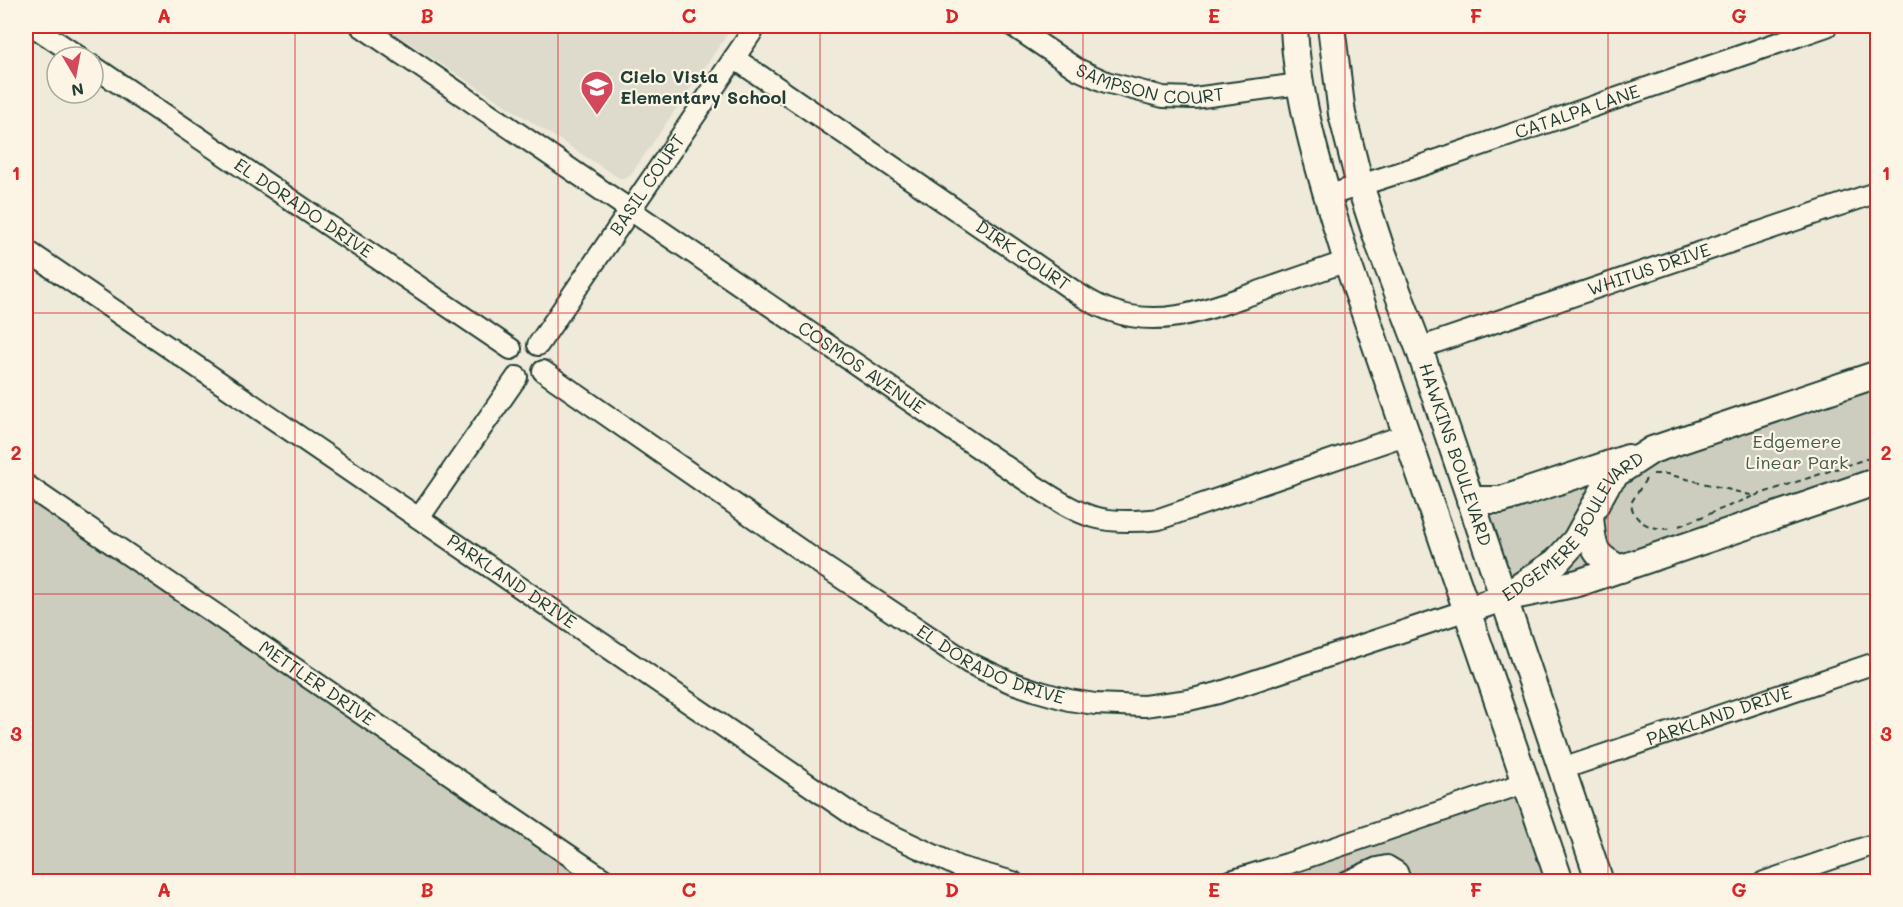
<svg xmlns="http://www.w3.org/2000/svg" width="1903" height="907" font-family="Mali,sans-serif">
  <rect width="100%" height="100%" fill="#efeada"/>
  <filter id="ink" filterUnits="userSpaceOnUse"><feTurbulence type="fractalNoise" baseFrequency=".0167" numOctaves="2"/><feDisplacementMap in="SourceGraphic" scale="12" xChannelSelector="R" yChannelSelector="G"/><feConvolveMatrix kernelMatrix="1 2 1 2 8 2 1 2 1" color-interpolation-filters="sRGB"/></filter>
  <g filter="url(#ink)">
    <!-- built -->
    <path fill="#dedbcc" d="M392 26H733L630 176 624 178H619L427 55 389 30Z"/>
    <!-- green -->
    <path fill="#cccdbf" stroke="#76857a" stroke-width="1.5" d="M1877 377V473L1514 594 1485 510Z
      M26 497 590 881H26Z
      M1514 797 1528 811 1553 882H1269Z"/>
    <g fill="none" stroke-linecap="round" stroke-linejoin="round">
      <!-- minor casing -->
      <g stroke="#1f3d34" stroke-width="24">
        <g id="minor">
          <path d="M33 26 79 57"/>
          <path id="s1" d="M361 26 1027 481C1079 514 1095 527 1159 519L1408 434"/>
          <path id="s2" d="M1013 26 1077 69 1106 82 1163 97 1194 98 1299 84"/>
          <path id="s3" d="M734 58 1045 271C1066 285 1088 303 1112 311 1162 329 1208 309 1255 293 1286 282 1316 272 1347 261"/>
          <path id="s4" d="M93 66 511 349"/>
          <path id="s5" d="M1327 196 1426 164 1827 26"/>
          <path id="s6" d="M26 250 862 821 959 867 1013 882"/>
          <path id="s7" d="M538 345 756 26"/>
          <path id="s8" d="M1419 348 1878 192"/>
          <path id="s9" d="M543 371 825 567 969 663 1010 682 1037 691 1069 700 1095 704 1144 706 1189 700 1218 693 1467 610"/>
          <path id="s10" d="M26 485 608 882"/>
          <path d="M419 518 517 377"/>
          <path id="s11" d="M1562 769 1878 662"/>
          <path d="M1227 882 1287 864 1527 782"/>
          <path d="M1346 882 1377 868 1387 866 1397 872 1401 882"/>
          <path d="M1764 882 1878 843"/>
        </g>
      </g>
      <!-- major casing -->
      <g stroke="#1f3d34" stroke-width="30">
        <g id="major">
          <path d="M1294 26C1297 105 1324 185 1347 261L1560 882"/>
          <path id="s12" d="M1331 26 1342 114 1360 185 1380 246 1419 348 1600 882"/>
          <path d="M1470 500H1501L1628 458"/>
          <path d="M1590 516C1593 547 1591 555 1621 569"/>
          <path id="s13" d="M1503 598 1556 562 1576 540 1607 484 1617 473 1652 450 1878 374"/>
          <path d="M1467 610 1503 598 1578 583 1878 481"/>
        </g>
      </g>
      <!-- path -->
      <path stroke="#1f3d34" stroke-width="2" stroke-dasharray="6 4.5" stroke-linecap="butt" d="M1653 474H1667L1754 496 1878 455
        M1646 479 1631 503C1633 524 1655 531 1673 528
        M1679 526 1754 496"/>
      <!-- minor -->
      <use href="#minor" stroke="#fcf5e5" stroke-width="20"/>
      <!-- major -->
      <use href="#major" stroke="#fcf5e5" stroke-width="26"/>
    </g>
  </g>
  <!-- grid -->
  <path fill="none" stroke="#d62828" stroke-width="1.5" stroke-opacity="0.55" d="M295 26V882M558 26V882M820 26V882M1083 26V882M1345 26V882M1608 26V882M26 313H1878M26 594H1878"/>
  <!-- icons -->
  <defs>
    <g id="school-pin" transform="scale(1.725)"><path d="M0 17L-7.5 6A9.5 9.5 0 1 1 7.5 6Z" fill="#d1495b" stroke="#fcf5e5"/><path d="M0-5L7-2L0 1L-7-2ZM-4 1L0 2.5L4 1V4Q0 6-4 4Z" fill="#fff"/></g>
  </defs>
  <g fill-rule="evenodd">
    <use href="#school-pin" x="597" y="87"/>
  </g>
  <g text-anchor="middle" stroke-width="4.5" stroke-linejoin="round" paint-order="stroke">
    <!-- poi labels -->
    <g font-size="18" font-weight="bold" fill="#1f3d34" stroke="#fcf5e5" text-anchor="start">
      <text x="620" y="83">Cielo Vista<tspan x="620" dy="21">Elementary School</tspan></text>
    </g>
    <!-- street labels -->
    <g font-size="18" fill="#1f3d34" stroke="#fcf5e5">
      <text dy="6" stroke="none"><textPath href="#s2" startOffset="153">SAMPSON COURT</textPath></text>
      <text dy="6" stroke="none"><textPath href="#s5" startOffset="264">CATALPA LANE</textPath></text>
      <text dy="6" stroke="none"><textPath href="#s7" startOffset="194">BASIL COURT</textPath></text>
      <text dy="6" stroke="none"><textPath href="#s4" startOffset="254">EL DORADO DRIVE</textPath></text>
      <text dy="6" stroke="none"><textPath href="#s3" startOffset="350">DIRK COURT</textPath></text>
      <text dy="6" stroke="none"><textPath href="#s8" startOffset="243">WHITUS DRIVE</textPath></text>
      <text dy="6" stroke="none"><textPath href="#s1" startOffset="606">COSMOS AVENUE</textPath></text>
      <text dy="6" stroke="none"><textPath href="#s12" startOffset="448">HAWKINS BOULEVARD</textPath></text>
      <text dy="6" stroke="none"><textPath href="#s13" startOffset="102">EDGEMERE BOULEVARD</textPath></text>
      <text dy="6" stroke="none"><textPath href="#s6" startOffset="588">PARKLAND DRIVE</textPath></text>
      <text dy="6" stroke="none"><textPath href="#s9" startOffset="537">EL DORADO DRIVE</textPath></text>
      <text dy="6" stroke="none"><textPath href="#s10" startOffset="352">METTLER DRIVE</textPath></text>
      <text dy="6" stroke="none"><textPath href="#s11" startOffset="166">PARKLAND DRIVE</textPath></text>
    </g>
    <!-- park labels -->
    <g font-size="18" fill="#425a50" stroke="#fcf5e5">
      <text x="1797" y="448">Edgemere<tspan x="1797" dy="21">Linear Park</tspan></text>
    </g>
  </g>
  <!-- margin -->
  <rect width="1903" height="907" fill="none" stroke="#fcf5e5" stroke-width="66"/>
  <!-- north arrow -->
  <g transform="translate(75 75) rotate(170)"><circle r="28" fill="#fcf5e5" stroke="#a4ab9e" stroke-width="1.5"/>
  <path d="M0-4.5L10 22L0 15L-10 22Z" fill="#d1495b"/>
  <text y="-9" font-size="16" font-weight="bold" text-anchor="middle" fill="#1f3d34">N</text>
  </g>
  <rect x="33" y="33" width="1837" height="841" fill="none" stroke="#d62828" stroke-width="2"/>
  <g font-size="20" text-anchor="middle" font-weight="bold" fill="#d62828">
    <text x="164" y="23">A</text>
    <text x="427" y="23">B</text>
    <text x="689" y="23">C</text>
    <text x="952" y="23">D</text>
    <text x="1214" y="23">E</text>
    <text x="1476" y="23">F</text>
    <text x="1739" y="23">G</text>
    <text x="16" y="180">1</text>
    <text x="1886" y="180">1</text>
    <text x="16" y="460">2</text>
    <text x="1886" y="460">2</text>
    <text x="16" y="741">3</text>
    <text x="1886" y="741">3</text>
    <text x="164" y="897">A</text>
    <text x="427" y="897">B</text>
    <text x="689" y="897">C</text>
    <text x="952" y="897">D</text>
    <text x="1214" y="897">E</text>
    <text x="1476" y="897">F</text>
    <text x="1739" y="897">G</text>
  </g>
</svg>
